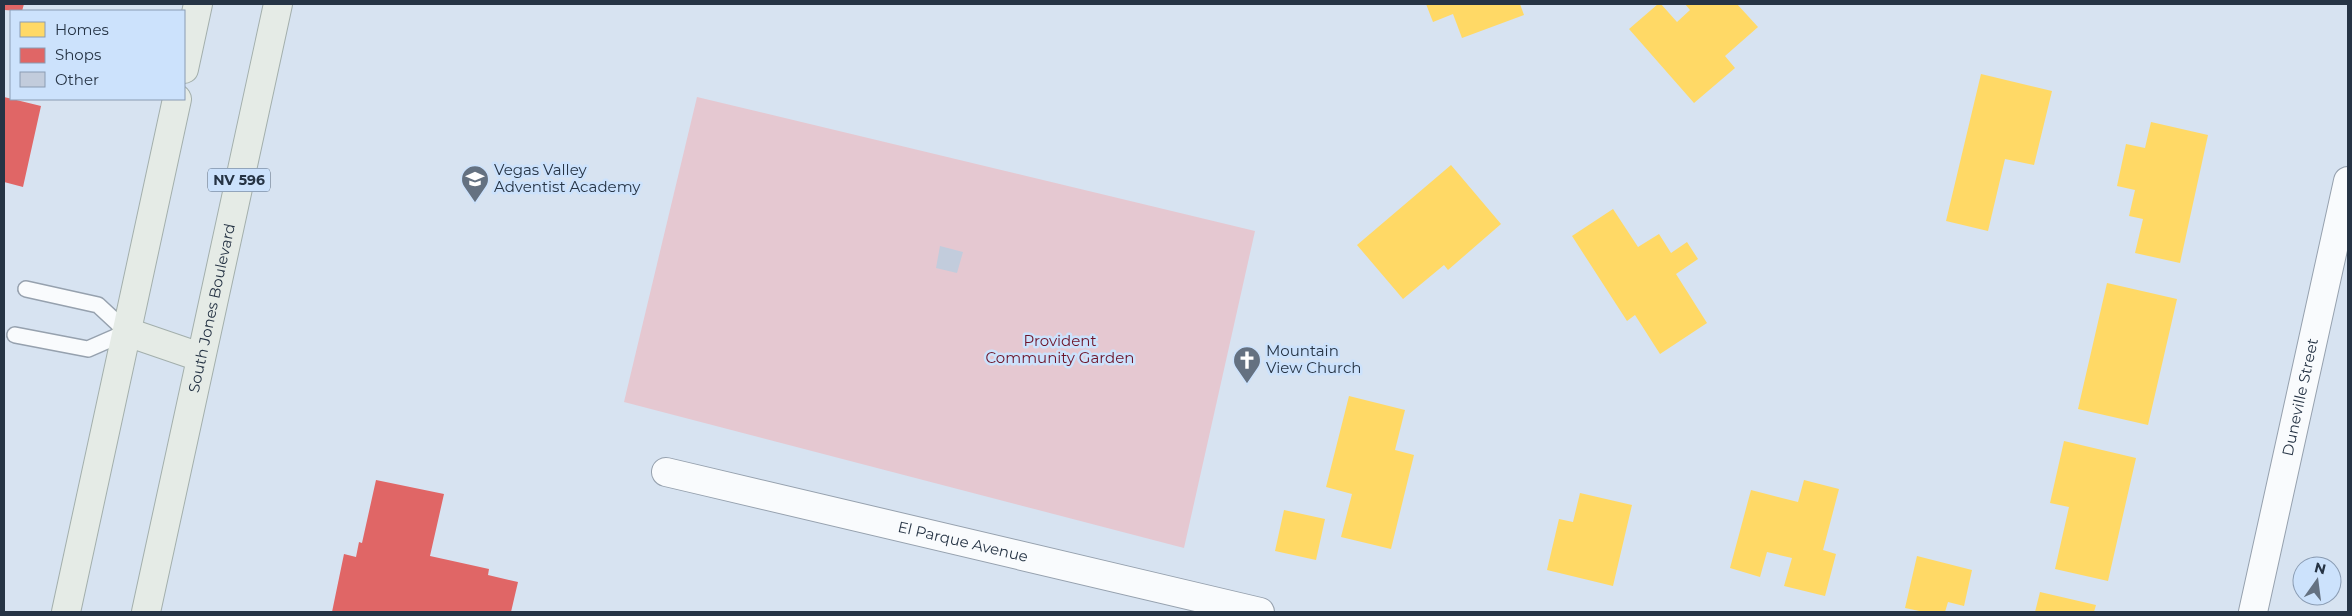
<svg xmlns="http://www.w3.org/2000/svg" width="2352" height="616" font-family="Montserrat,sans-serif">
  <rect width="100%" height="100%" fill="#d7e3f1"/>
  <!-- green -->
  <path fill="#e5c8d1" d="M697 97 1255 231 1184 548 624 402Z"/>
  <!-- homes -->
  <path fill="#ffd966" d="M1426 4H1520L1524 15 1462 38 1453 14 1433 22Z
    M1658 4H1661L1677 22 1690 10 1685 4H1737L1758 27 1725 56 1735 68 1694 103 1629 29Z
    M1981 74 2052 91 2034 165 2005 159 1988 231 1946 221Z
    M2151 122 2208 135 2180 263 2135 253 2143 219 2129 216 2135 190 2117 186 2126 144 2145 148Z
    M1451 165 1501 224 1448 270 1444 265 1403 299 1357 245Z
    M1613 209 1638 247 1659 234 1671 253 1687 242 1698 259 1676 274 1707 323 1660 354 1635 315 1627 321 1572 236Z
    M2107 283 2177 299 2148 425 2078 409Z
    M1349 396 1405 410 1395 450 1414 455 1391 549 1341 537 1352 494 1326 487Z
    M2064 441 2136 458 2108 581 2055 569 2069 507 2050 503Z
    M1804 480 1839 489 1823 550 1836 554 1825 596 1784 586 1792 558 1767 552 1760 577 1730 568 1751 490 1798 502Z
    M1580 493 1632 505 1613 586 1547 570 1559 519 1573 522Z
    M1284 510 1325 519 1316 560 1275 551Z
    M1917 556 1972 570 1964 606 1948 602 1945 612H1924L1905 608Z
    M2040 592 2096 605 2094 612H2035Z"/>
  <!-- shops -->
  <path fill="#e06666" d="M4 4H24L22 11 4 10Z
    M4 97 41 106 23 187 4 182Z
    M376 480 444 494 430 556 489 569 488 575 518 582 511 612H332L344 554 356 557 359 542 362 543Z"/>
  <!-- building -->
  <path fill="#c2ccdc" d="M940 246 963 252 957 273 936 268Z"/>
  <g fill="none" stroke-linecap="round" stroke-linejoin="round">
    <!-- service casing -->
    <g stroke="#96a1ae" stroke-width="18">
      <path id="service" d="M15 335 88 349 127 332 98 305 26 289"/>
    </g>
    <!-- minor casing -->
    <g stroke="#96a1ae" stroke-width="30">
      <g id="minor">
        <path id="s1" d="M666 472 1260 612"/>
      </g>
    </g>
    <!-- tertiary casing -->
    <g stroke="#96a1ae" stroke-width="30">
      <g id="tertiary">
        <path id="s2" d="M2253 612 2348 181"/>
      </g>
    </g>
    <!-- primary casing -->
    <g stroke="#a3afac" stroke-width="30">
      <g id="primary">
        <path d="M184 69 198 4"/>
        <path d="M127 332 200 357"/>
        <path d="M66 612 177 99"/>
        <path id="s3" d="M146 612 278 4"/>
      </g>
    </g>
    <!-- service -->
    <use href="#service" stroke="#f9fbfd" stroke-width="15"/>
    <!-- minor -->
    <use href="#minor" stroke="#f9fbfd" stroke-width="28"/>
    <!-- tertiary -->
    <use href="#tertiary" stroke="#f9fbfd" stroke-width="28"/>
    <!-- primary -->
    <use href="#primary" stroke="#e5ebe6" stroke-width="28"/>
  </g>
  <!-- icons -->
  <defs>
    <g id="school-pin" transform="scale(1.4375)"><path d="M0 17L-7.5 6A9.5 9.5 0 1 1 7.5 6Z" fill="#647181" stroke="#cce2fc"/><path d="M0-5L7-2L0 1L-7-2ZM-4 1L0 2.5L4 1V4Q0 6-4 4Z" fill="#fff"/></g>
    <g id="church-pin" transform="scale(1.4375)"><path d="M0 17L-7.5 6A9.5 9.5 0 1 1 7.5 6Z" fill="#647181" stroke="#cce2fc"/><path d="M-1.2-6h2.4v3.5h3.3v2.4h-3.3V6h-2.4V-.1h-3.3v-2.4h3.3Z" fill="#fff"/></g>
  </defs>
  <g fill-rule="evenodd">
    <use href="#school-pin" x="475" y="179"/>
    <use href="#church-pin" x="1247" y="360"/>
  </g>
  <g text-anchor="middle" stroke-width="5" stroke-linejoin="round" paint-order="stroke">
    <!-- shield labels -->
    <rect fill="#cce2fc" stroke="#58687c" stroke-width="1" x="208" y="168.5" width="62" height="23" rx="4"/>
    <g font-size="14" font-weight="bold" fill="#263445">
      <text x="239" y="185">NV 596</text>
    </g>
    <!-- poi labels -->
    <g font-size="15" fill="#263445" stroke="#cce2fc" text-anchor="start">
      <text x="494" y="175">Vegas Valley<tspan x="494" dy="17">Adventist Academy</tspan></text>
      <text x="1266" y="356">Mountain<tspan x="1266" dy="17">View Church</tspan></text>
    </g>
    <!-- street labels -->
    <g font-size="15" fill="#263445" stroke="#cce2fc">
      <text dy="5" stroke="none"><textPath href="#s3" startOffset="311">South Jones Boulevard</textPath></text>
      <text dy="5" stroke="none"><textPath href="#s2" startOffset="220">Duneville Street</textPath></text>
      <text dy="5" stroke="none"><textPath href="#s1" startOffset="305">El Parque Avenue</textPath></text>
    </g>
    <!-- park labels -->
    <g font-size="15" fill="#6c1328" stroke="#cce2fc">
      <text x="1060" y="346">Provident<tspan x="1060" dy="17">Community Garden</tspan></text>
    </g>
  </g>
  <!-- border -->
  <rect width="2352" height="616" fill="none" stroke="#263445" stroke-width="10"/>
  <!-- legend -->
  <rect x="10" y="10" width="175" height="90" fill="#cce2fc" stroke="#8a9cb3"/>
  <rect x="20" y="22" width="25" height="15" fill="#ffd966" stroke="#8a9cb3"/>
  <text x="55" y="35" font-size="15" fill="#263445">Homes</text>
  <rect x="20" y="48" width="25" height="15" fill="#e06666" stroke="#8a9cb3"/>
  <text x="55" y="60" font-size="15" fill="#263445">Shops</text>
  <rect x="20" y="72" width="25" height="15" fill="#c2ccdc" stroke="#8a9cb3"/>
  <text x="55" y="85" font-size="15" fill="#263445">Other</text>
  <!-- north arrow -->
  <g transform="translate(2317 581) rotate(14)"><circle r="24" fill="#cce2fc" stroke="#8a9cb3"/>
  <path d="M0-4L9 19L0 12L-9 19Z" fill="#647181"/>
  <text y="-8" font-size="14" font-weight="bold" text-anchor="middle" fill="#263445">N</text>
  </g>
</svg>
